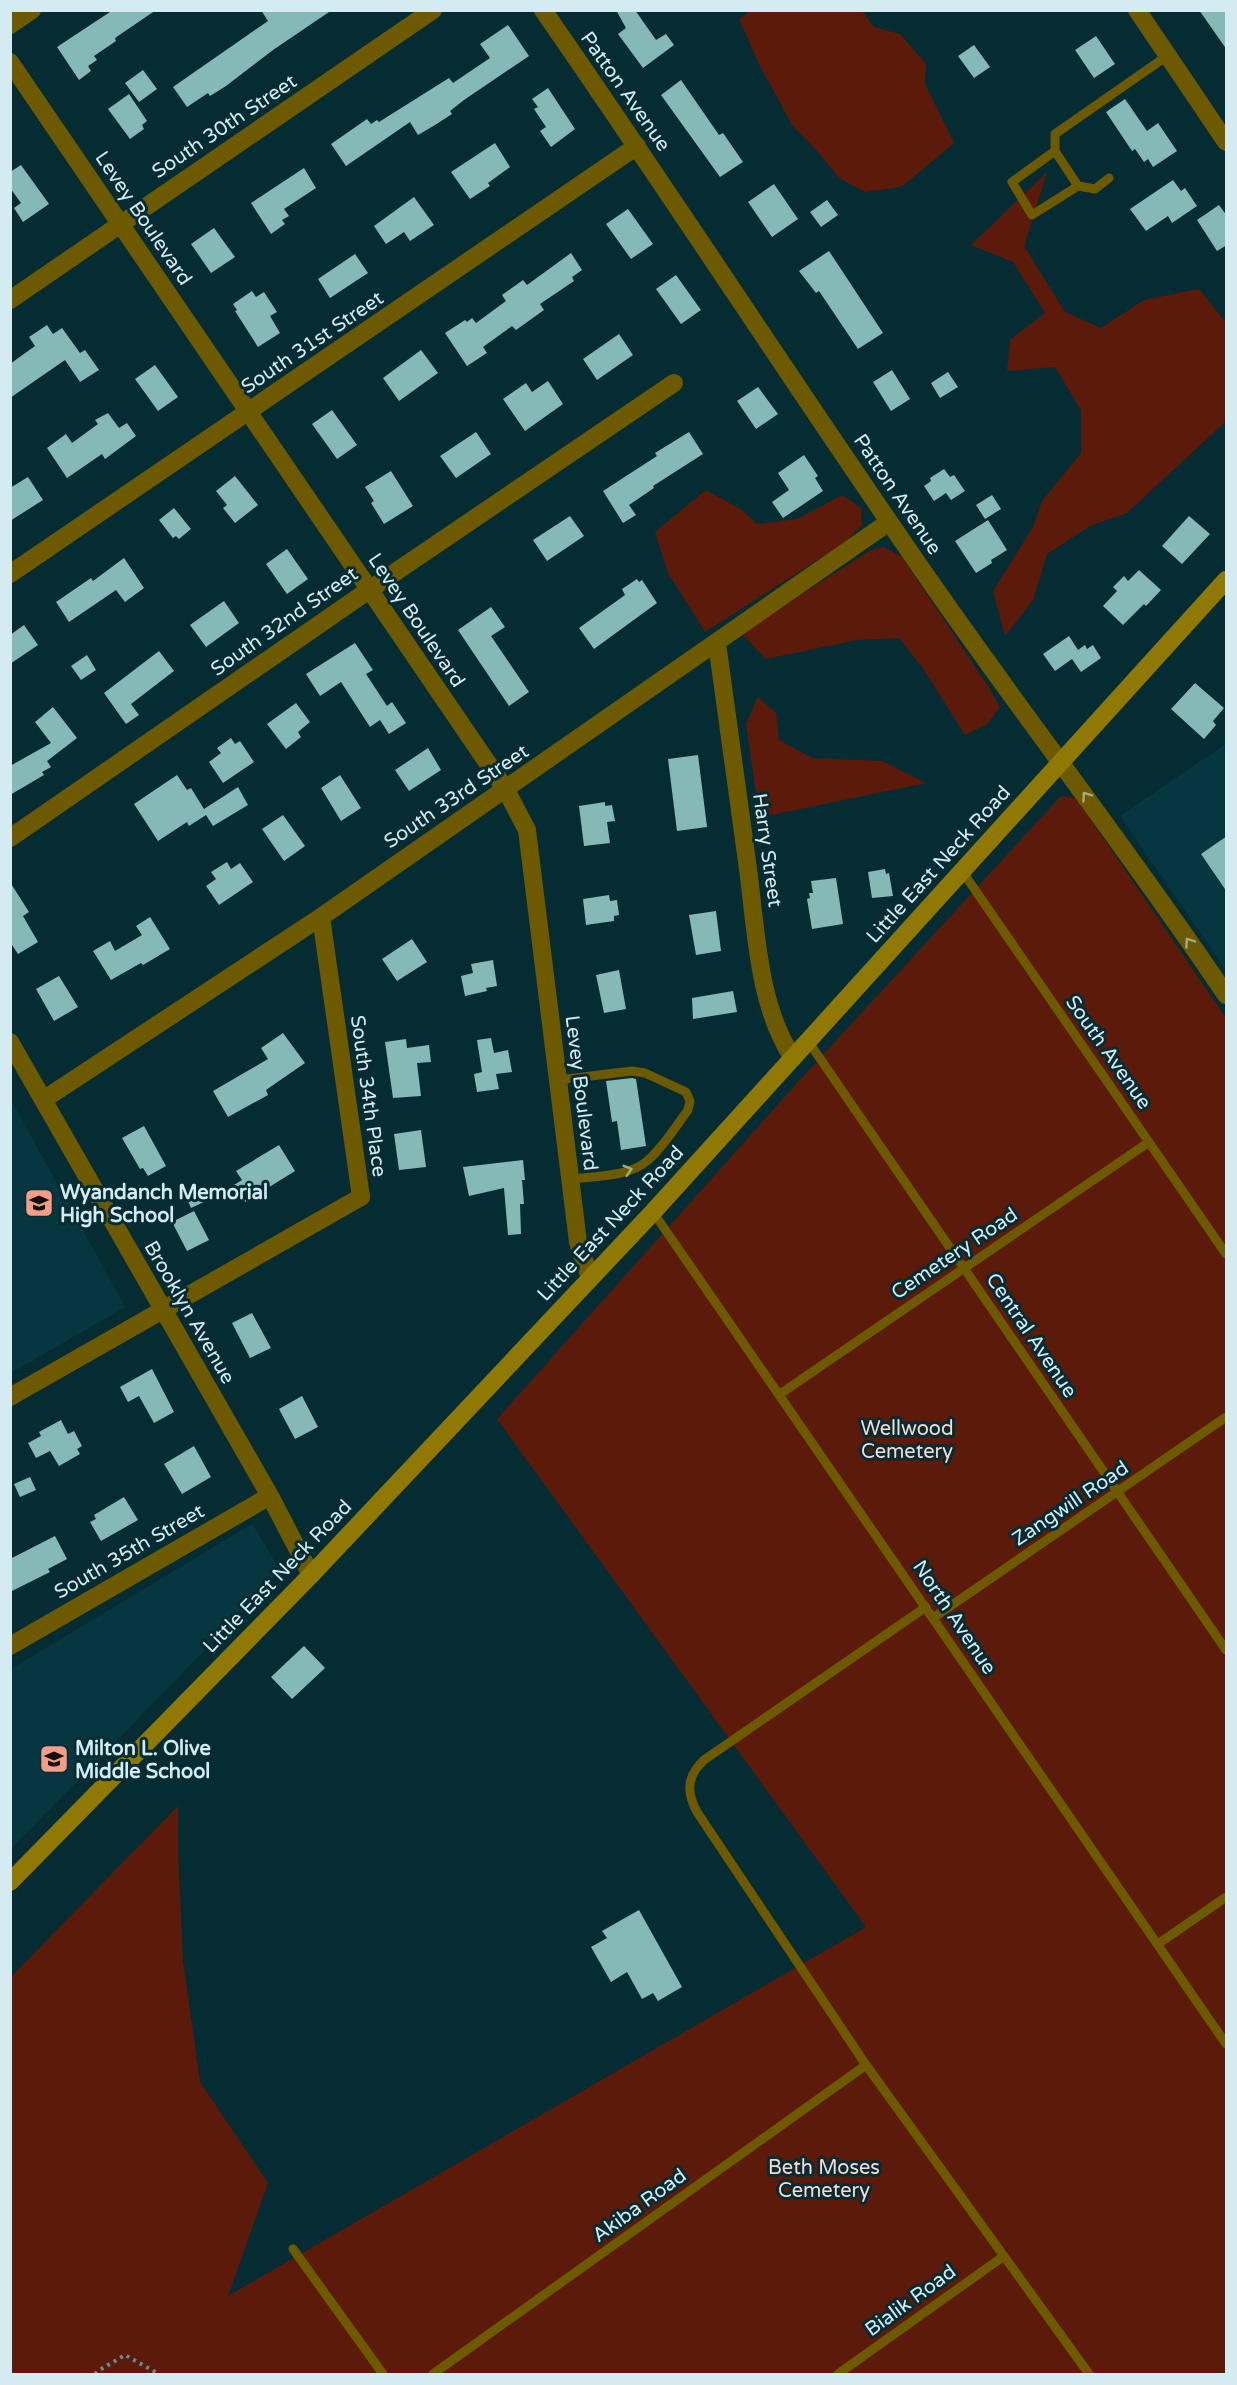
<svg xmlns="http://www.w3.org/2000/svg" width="1237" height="2385" font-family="'Varela Round',sans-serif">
  <rect width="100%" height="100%" fill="#062c33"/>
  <!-- built -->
  <path fill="#063741" d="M1226 744V970L1120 816Z
    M11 1100 125 1307 11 1373H10Z
    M252 1524 281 1572 11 1849V1669Z"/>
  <!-- green -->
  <path fill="#5c1a0a" d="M750 11H862L874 27 900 34 926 64 925 84 954 143 904 185 895 188 865 192 839 178 817 151 792 125 759 64 739 19Z
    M1047 172 1024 246 1065 312 1101 328 1144 300 1199 289 1226 323V421L1127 513 1090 526 1047 554 1033 600 1005 636 993 591 1033 527 1042 501 1081 453V410L1055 367 1007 371 1010 340 1045 313 1013 262 971 245Z
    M706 490 742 510 757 524 797 519 842 495 861 508 862 525 844 543 705 632 668 573 655 532Z
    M884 547 902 557 990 689 1000 707 987 724 965 735 922 667 899 638 857 640 766 659 741 633 871 550Z
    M758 697 776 713 779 740 812 758 882 761 926 783 762 817 758 806 746 724Z
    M1061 796 1076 798 1226 1018V2374H11V1977L178 1806V1851L183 1961 200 2082 268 2183 228 2296 866 1927 497 1419 797 1083Z"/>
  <!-- building -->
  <path fill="#85b9b8" d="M113 10H156L115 38 116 41 94 56 97 60 88 66 91 71 79 80 57 47Z
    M261 10H332L273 50 226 86 210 96 208 93 187 107 173 87 268 21Z
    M616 10H635L656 40 666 34 674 45 643 68 618 34 626 28Z
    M1199 10H1227V50Z
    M508 25 529 56 464 100 450 111 452 114 435 125 418 135 410 122 346 166 331 144 367 119 371 124 377 120 379 122 449 78 453 83 490 58 480 44Z
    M1096 36 1115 64 1094 78 1075 50Z
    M974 45 990 67 974 78 958 56Z
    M143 70 157 89 139 102 125 83Z
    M681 80 719 135 723 133 743 162 720 177 661 95Z
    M548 88 575 129 551 147 540 131 546 127 534 109 538 107 532 99Z
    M129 94 147 121 142 125 144 129 130 139 108 109Z
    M1125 99 1147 131 1158 123 1177 151 1153 167 1148 159 1144 162 1135 149 1132 151 1106 112Z
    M495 143 510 167 488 183 490 186 470 199 451 172Z
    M21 165 49 204 23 222 14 208 21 203 10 188V172Z
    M304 168 316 188 284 209 289 216 282 220 285 224 271 234 251 203Z
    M1173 180 1181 191 1185 188 1197 206 1172 223 1168 216 1146 231 1130 209Z
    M774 184 798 219 772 237 748 202Z
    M414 197 434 225 410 241 404 232 386 244 374 226Z
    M827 200 838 215 821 227 810 212Z
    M1219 205 1227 216V245L1217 251 1197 220Z
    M628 209 653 244 631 259 606 224Z
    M214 228 235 257 211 273 191 244Z
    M829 251 883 333 858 349 819 291 816 293 799 271Z
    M571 253 582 270 572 277 574 281 540 304 544 310 516 330 512 326 483 347 487 353 467 366 445 333 465 320 467 322 472 318 476 323 506 301 502 295 523 280 527 285Z
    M355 254 368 273 330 298 318 279Z
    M676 275 701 310 681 324 656 289Z
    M252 291 256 297 264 292 277 312 270 316 280 333 258 347 235 311 237 310 233 304Z
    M47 325 53 334 62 328 80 353 85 350 99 370 80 382 65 360 10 398V364L35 346 29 337Z
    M619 334 633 355 597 380 583 359Z
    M421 350 438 373 399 401 383 378Z
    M155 365 178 397 158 411 135 379Z
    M892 370 910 399 891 411 873 382Z
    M948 372 958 387 940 398 931 383Z
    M548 381 563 404 525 431 503 399 526 383 532 392Z
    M758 387 778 414 756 429 737 401Z
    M332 410 357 445 337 459 312 424Z
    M108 413 119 428 127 423 136 436 105 459 102 454 67 478 47 448 66 434 72 443 98 424 95 420Z
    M476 432 491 454 456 478 440 456Z
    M689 432 703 454 653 486 654 488 629 505 636 515 623 523 603 491 657 456 655 453Z
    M804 455 818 476 815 478 823 491 783 518 772 502 789 490 778 473Z
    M944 469 950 477 954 475 965 491 951 500 946 493 934 501 924 486 931 481 930 478Z
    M391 471 413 506 384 524 371 503 374 501 365 487Z
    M235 476 258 505 235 523 223 508 227 505 216 491Z
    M28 477 43 500 10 521V488Z
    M992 495 1001 509 985 519 976 505Z
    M174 508 191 529 179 539 176 536 173 538 159 520Z
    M570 516 584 536 547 561 533 540Z
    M1189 516 1210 534 1182 564 1162 546Z
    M988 520 1007 550 991 560 992 563 976 573 955 541Z
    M287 549 308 579 287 594 266 564Z
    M124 558 144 588 125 602 116 590 69 622 56 602 91 578 93 581Z
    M1139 570 1161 590 1146 606 1144 604 1123 625 1103 606 1117 591 1113 587 1124 576 1128 581Z
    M637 579 639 582 642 580 657 603 594 649 579 628 625 595 622 589Z
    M224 601 239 623 206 647 190 625Z
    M491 607 505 627 491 636 529 692 509 706 458 630Z
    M24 625 38 645 10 664V635Z
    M1069 636 1078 650 1085 645 1087 649 1093 645 1101 658 1081 672 1072 659 1055 671 1043 654Z
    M355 643 373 670 366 674 387 706 392 702 406 723 389 734 380 720 370 727 341 682 320 696 306 674Z
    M159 651 174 671 131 704 139 715 126 724 104 693Z
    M87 655 96 670 81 680 71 666Z
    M1195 683 1224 708 1213 721 1216 725 1204 739 1171 709Z
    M296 703 310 722 298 732 301 737 286 749 267 724Z
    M53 707 77 738 47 761 51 767 42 772 44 775 10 795V766L51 743 35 722Z
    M231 738 235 744 240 741 254 762 223 783 209 762 221 753 217 748Z
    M428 748 441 770 409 791 395 770Z
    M698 755 707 827 677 831 668 759Z
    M177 775 187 790 191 788 204 809 238 787 248 805 213 826 206 815 189 826 187 822 158 841 134 804Z
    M340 775 361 808 341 821 321 788Z
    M605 802V806L612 805 615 821 607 822 610 843 584 846 579 806Z
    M283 815 305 846 284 861 262 829Z
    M1227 836V892L1201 854Z
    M227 862 231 869 240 863 253 882 219 905 206 886 216 879 211 872Z
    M885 869 886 874 889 873 893 896 872 898 868 872Z
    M836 878 843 924 812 929 807 899 810 898 809 893H813L811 881Z
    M10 882 29 912 23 916 38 942 18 954 10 942Z
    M609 895 610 901 617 900 619 915 614 916V921L586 925 583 899Z
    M716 911 721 951 696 955 689 915Z
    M150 917 170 949 143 965 141 963 111 980 93 951 110 941 115 951 142 935 136 926Z
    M412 939 427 962 397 981 382 959Z
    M493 960 497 986 486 988 487 991 465 996 461 976 473 973 471 964Z
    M619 970 626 1009 604 1013 596 975Z
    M59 976 78 1007 54 1021 36 989Z
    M733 991 737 1012 693 1019 692 998Z
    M283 1033 305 1063 266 1090 268 1095 228 1117 213 1091 268 1059 261 1048Z
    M491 1038 494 1053 508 1050 512 1072 496 1074 499 1089 477 1092 474 1074 482 1072 477 1040Z
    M406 1039 407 1048 429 1045 431 1062 417 1063 421 1096 393 1098 385 1042Z
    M632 1078 636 1079 646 1146 621 1150 617 1121 612 1122 606 1081Z
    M144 1126 166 1166 148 1176 143 1168 140 1169 122 1138Z
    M421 1130 426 1167 399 1170 394 1134Z
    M279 1145 295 1171 245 1202 234 1185 242 1180 236 1171Z
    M523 1160 525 1180H522L524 1204H520L521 1234 508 1235 504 1188 469 1196 463 1167Z
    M204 1185 208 1194V1200L191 1208 185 1194Z
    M194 1211 209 1240 187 1251 172 1222Z
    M252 1313 271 1348 250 1358 232 1323Z
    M152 1369 174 1412 154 1423 139 1396 128 1402 120 1387Z
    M302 1396 318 1427 295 1439 279 1409Z
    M61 1420 68 1434 74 1431 82 1446 77 1449 80 1454 59 1466 50 1451 36 1458 28 1443 41 1436 39 1432Z
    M194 1446 211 1477 182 1494 164 1464Z
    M30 1477 36 1490 20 1497 14 1484Z
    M124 1497 138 1520 101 1541 90 1522 96 1519 94 1515Z
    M55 1536 67 1559 48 1569 50 1572 10 1592V1559Z
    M304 1646 325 1668 292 1699 271 1677Z
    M639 1910 682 1987 658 2001 653 1993 642 1999 627 1972 611 1982 591 1947 607 1938 602 1931Z"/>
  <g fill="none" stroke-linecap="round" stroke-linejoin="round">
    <!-- path -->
    <path stroke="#69898f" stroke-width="4" stroke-dasharray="3 4.5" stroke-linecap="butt" d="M95 2374 98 2371 125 2355 159 2374"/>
    <!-- lane -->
    <path stroke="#6d5a00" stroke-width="9" d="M1055 151 1012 182 1032 215 1078 186 1055 151V134L1167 56
      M1078 186 1095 189 1109 178
      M962 871 1226 1254
      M808 1041 1226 1650
      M558 1080 632 1071 645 1073 686 1092 690 1101 688 1110C676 1126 662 1149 647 1161 629 1177 594 1176 571 1179
      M653 1212 1226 2044
      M780 1394 1149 1142
      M926 1607 704 1760C687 1776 686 1792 697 1812L866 2065 1089 2374
      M933 1618 1226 1417
      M1158 1944 1226 1897
      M293 2249 383 2374
      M433 2374 866 2065
      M838 2374 1004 2256"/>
    <!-- street -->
    <path stroke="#6d5a00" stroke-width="18" d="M543 10C675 200 800 394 932 584 1028 722 1132 855 1226 995
      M1137 10 1226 142
      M10 25 32 10
      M10 62 506 790 527 830 578 1242 590 1278
      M10 300 433 10
      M10 574 637 146
      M717 643C727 718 738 794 748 869 756 929 758 1006 793 1058
      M10 838 369 590 674 383
      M10 1042 270 1496 311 1575
      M43 1100 321 917 889 522
      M10 1397 361 1197 321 917
      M10 1646 270 1496"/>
    <!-- secondary -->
    <path stroke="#907804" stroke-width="18" d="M10 1882 311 1575 653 1212 1226 580"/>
  </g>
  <!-- one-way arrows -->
  <defs><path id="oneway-chevron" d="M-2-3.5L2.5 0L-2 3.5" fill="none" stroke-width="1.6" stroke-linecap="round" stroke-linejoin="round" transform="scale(1.5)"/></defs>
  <g stroke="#a5aa85">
    <use href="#oneway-chevron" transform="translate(1086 796) rotate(-125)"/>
    <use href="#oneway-chevron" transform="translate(1189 942) rotate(-125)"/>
    <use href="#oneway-chevron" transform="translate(628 1170) rotate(-17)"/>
  </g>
  <!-- icons -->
  <defs>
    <g id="school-square" transform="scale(1.5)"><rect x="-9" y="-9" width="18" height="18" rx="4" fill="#f49e89" stroke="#062c33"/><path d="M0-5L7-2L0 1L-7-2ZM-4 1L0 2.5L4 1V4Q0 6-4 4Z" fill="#111"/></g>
  </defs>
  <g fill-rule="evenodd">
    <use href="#school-square" x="39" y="1203"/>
    <use href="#school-square" x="54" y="1759"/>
  </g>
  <g text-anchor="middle" stroke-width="6" stroke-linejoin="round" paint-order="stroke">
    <!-- street labels -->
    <g font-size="20" fill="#d3ebf1" stroke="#062c33">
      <text transform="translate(626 91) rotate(55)" y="7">Patton Avenue</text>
      <text transform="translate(224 126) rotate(-34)" y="7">South 30th Street</text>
      <text transform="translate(144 218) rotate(56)" y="7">Levey Boulevard</text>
      <text transform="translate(312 342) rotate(-34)" y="7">South 31st Street</text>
      <text transform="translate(898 494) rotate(56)" y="7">Patton Avenue</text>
      <text transform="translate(417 620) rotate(56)" y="7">Levey Boulevard</text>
      <text transform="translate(284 621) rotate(-35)" y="7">South 32nd Street</text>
      <text transform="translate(456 796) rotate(-34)" y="7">South 33rd Street</text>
      <text transform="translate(768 850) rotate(82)" y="7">Harry Street</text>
      <text transform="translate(938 864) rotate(-48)" y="7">Little East Neck Road</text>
      <text transform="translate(1109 1052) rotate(55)" y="7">South Avenue</text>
      <text transform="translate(582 1093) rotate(83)" y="7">Levey Boulevard</text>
      <text transform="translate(369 1096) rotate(82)" y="7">South 34th Place</text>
      <text transform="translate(610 1223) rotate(-47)" y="7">Little East Neck Road</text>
      <text transform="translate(954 1253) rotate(-34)" y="7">Cemetery Road</text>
      <text transform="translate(190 1312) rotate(60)" y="7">Brooklyn Avenue</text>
      <text transform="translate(1032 1335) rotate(56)" y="7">Central Avenue</text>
      <text transform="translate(1070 1503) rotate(-34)" y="7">Zangwill Road</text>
      <text transform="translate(129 1551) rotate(-30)" y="7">South 35th Street</text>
      <text transform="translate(277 1576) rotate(-46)" y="7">Little East Neck Road</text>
      <text transform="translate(955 1617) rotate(56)" y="7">North Avenue</text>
      <text transform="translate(639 2205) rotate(-36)" y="7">Akiba Road</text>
      <text transform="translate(910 2300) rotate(-36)" y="7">Bialik Road</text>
    </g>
    <!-- poi labels -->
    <g font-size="20" font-weight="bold" fill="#d3ebf1" stroke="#062c33" text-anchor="start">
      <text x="60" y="1199">Wyandanch Memorial<tspan x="60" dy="23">High School</tspan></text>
      <text x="75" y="1755">Milton L. Olive<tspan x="75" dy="23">Middle School</tspan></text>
    </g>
    <!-- park labels -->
    <g font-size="20" fill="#fadad2" stroke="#062c33">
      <text x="907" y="1435">Wellwood<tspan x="907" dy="23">Cemetery</tspan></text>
      <text x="824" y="2174">Beth Moses<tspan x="824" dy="23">Cemetery</tspan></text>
    </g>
  </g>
  <!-- border -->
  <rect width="1237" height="2385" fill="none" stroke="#d3ebf1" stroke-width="24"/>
</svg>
